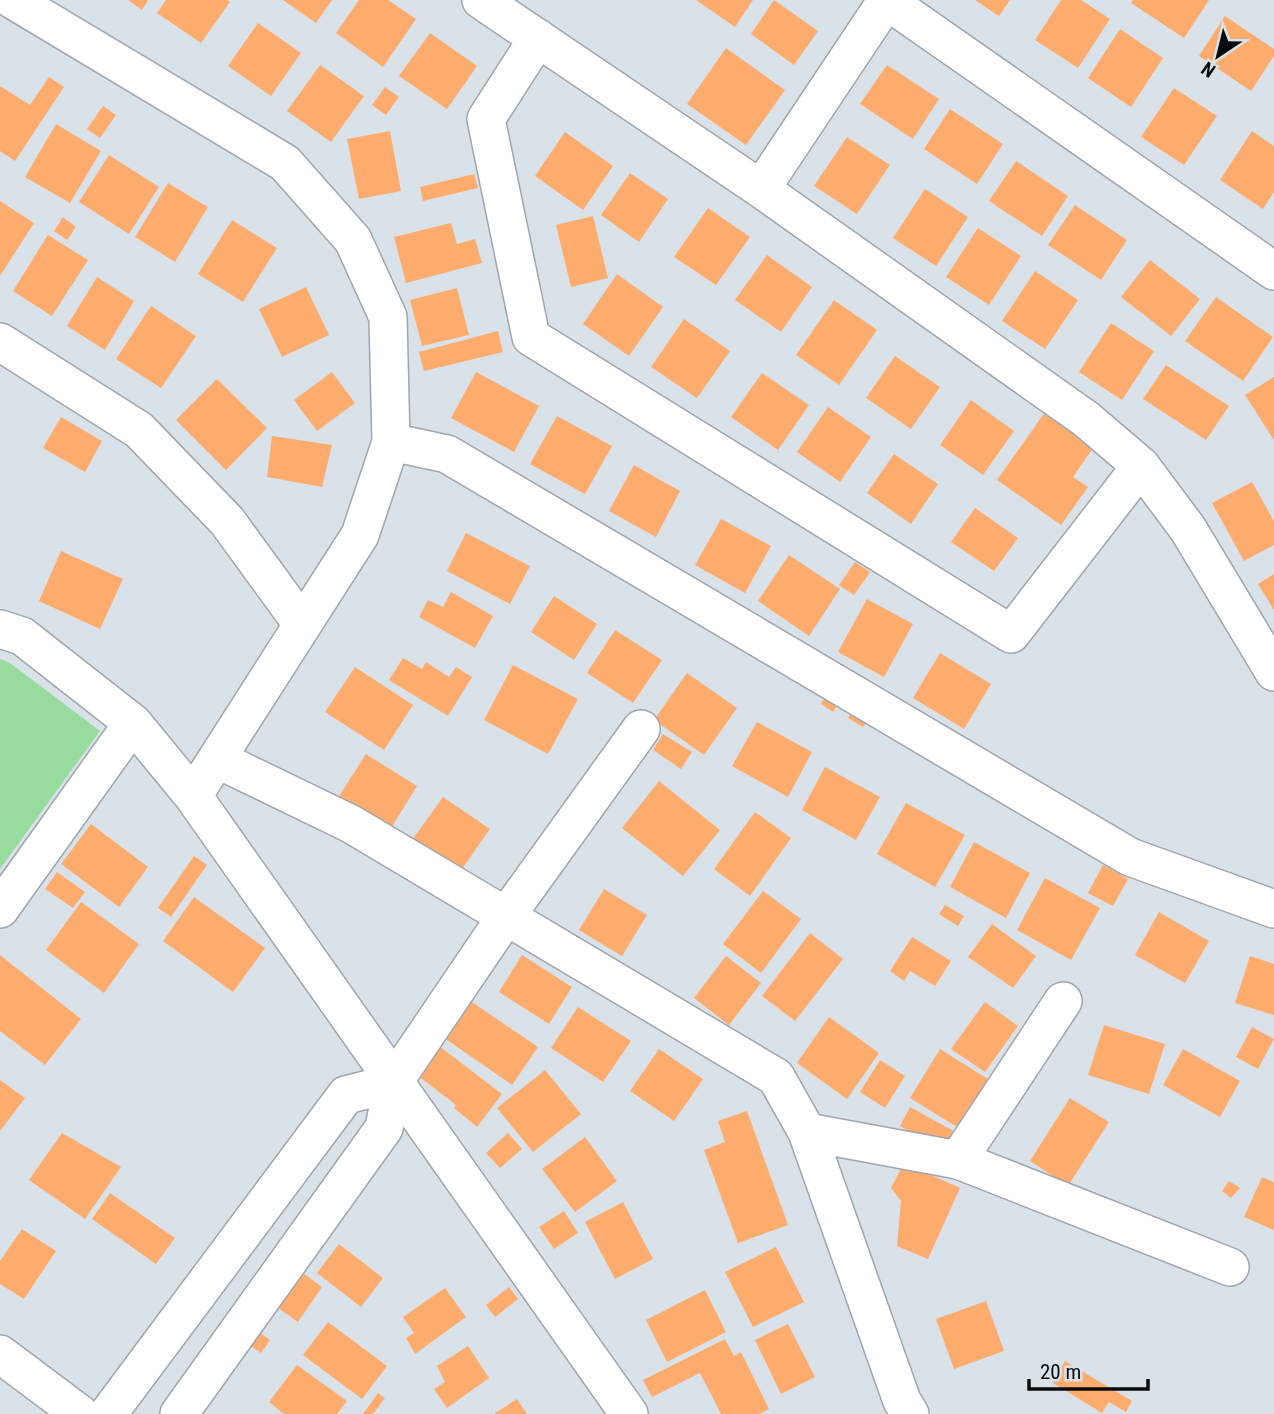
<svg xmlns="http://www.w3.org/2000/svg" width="1274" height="1414" font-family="'Roboto Condensed',sans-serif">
  <rect width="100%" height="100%" fill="#d9e1e9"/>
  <!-- green -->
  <path fill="#97dc9d" d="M0 659 10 663 100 731 0 869Z"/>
  <!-- building -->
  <path fill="#feac6e" d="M128 0H148L142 10Z
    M166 0H227L230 2 201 43 157 13Z
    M283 0H332L316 23Z
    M359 0H388L416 19 383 67 336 33Z
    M696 0H753L735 27Z
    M774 0 818 31 794 65 751 34Z
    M975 0H1010L999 16Z
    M1061 0H1081L1110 19 1078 68 1035 40Z
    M1133 0H1209L1184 38 1131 3Z
    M1225 16 1274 49V56L1251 91 1199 56Z
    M258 23 301 53 271 96 228 66Z
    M1120 29 1163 58 1131 107 1088 78Z
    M430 33 477 66 447 109 399 76Z
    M726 48 785 90 746 145 687 104Z
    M320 65 364 96 331 142 287 111Z
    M887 65 939 99 913 139 860 104Z
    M49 77 64 87 15 161 0 151V86L30 105Z
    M385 87 399 97 386 115 372 105Z
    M1174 88 1217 116 1184 165 1141 137Z
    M103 106 116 115 100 138 87 129Z
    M950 109 1003 144 977 184 924 149Z
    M56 124 101 151 70 203 25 177Z
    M390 131 401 191 359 199 347 139Z
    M1252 131 1274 146V192L1263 209 1220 180Z
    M565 132 613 166 583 210 535 176Z
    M847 137 890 165 857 214 814 186Z
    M109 155 159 187 129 234 79 202Z
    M1016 161 1068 196 1042 236 989 201Z
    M630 173 668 199 639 242 601 215Z
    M474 174 478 188 423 201 420 187Z
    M168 183 208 207 175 262 135 237Z
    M925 189 968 217 936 266 893 238Z
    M0 201 34 223 0 276Z
    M1075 205 1127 240 1101 280 1048 245Z
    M708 208 750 237 716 285 674 257Z
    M593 216 608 278 571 287 556 225Z
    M63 217 76 227 67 240 54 231Z
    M232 220 277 248 243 302 198 274Z
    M451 223 457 244 475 239 482 263 406 283 394 237Z
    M978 228 1021 256 989 305 946 277Z
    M48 235 88 260 52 316 13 291Z
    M767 255 812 287 781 332 735 300Z
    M1150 260 1200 299 1171 336 1121 297Z
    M1035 271 1078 300 1045 349 1002 321Z
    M617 274 663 307 629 356 583 324Z
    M97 277 134 301 105 350 67 326Z
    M306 287 329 335 282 357 259 309Z
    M457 288 469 335 422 346 410 300Z
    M1216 297 1273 337 1243 381 1185 341Z
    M834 300 877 330 839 385 796 355Z
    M151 306 196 336 161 388 116 359Z
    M684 319 730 351 697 398 651 367Z
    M1111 323 1154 351 1122 400 1079 372Z
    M498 331 503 352 424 371 419 352Z
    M895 356 940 387 911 429 866 398Z
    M1166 365 1229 406 1206 440 1143 399Z
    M332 372 355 403 317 431 294 400Z
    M476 372 539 406 514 452 451 418Z
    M762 373 809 405 778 450 731 417Z
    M1274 377V440L1245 395Z
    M217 379 267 428 226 470 176 420Z
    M971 400 1014 431 983 475 940 445Z
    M828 407 871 437 840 482 797 452Z
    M1048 408 1097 442 1073 477 1088 487 1061 525 997 480Z
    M557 416 612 446 585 494 530 464Z
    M61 417 102 441 85 472 43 448Z
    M272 436 332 445 322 487 267 477Z
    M894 454 938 484 911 524 867 493Z
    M634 465 680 491 656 537 609 511Z
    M1252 482 1274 521V545L1244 561 1212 503Z
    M975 508 1018 538 994 571 951 542Z
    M721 519 771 546 745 593 695 565Z
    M466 533 530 566 510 604 447 571Z
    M61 551 123 579 100 629 39 601Z
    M789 555 840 589 809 636 758 601Z
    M855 562 870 572 854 595 839 585Z
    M1274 574V610L1258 584Z
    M451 592 493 616 475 648 419 617 428 600 443 607Z
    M554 596 597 624 574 660 531 632Z
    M867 599 913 624 884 677 838 652Z
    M615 630 662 660 633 703 587 673Z
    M940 653 991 684 964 729 913 698Z
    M403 658 422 669 426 662 449 677 456 667 472 677 448 716 389 680Z
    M513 665 578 699 548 754 484 720Z
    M355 667 413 705 384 750 325 712Z
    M687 673 737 708 704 755 654 720Z
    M829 690 842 697 833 712 821 704Z
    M856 705 871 714 863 727 848 718Z
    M757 722 812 752 788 797 732 766Z
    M663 734 692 752 681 769 653 750Z
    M366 754 417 786 388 833 336 801Z
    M825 767 880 797 856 840 802 810Z
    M659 781 720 830 683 876 622 828Z
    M443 797 490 829 457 876 410 843Z
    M906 803 965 835 935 887 877 854Z
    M755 812 791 838 750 896 714 869Z
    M91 824 148 867 119 907 61 864Z
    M974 842 1030 873 1006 918 950 887Z
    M194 856 207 865 171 917 158 908Z
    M1103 865 1128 879 1113 906 1088 893Z
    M57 872 85 892 73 908 45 889Z
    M1045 878 1100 908 1071 960 1017 930Z
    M604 889 647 915 622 956 579 930Z
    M763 891 801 919 761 973 723 944Z
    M194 897 265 948 233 992 163 941Z
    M81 902 139 944 104 993 46 950Z
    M945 905 964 916 958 926 939 914Z
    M1159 912 1209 941 1185 983 1135 955Z
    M992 924 1036 956 1013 988 968 957Z
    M810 933 843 959 795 1021 762 996Z
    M912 937 951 961 935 986 910 971 904 981 890 971Z
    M0 955 81 1019 45 1065 0 1031Z
    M522 955 572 987 549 1024 499 992Z
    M726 956 761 983 729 1025 694 998Z
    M1250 956 1274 964V1015L1235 1003Z
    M466 998 538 1047 512 1085 440 1035Z
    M985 1002 1018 1026 985 1072 951 1049Z
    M578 1007 631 1041 603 1082 551 1048Z
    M829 1017 879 1053 847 1099 797 1063Z
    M1104 1025 1165 1044 1149 1094 1088 1075Z
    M1252 1027 1274 1039 1258 1069 1236 1057Z
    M439 1046 502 1094 477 1127 454 1108 456 1105 417 1075Z
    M659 1049 703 1079 674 1121 630 1091Z
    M940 1049 991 1081 962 1130 910 1098Z
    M1183 1049 1240 1081 1220 1117 1163 1085Z
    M880 1060 905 1076 885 1108 860 1092Z
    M545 1070 581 1114 533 1152 497 1108Z
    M0 1080 25 1098 0 1131Z
    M1070 1098 1109 1122 1068 1186 1030 1161Z
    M910 1107 959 1134 953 1145 925 1140 900 1126Z
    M747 1111 788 1225 738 1243 704 1150 725 1142 718 1121Z
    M62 1133 121 1167 85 1219 29 1180Z
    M508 1133 522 1149 500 1168 486 1153Z
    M585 1137 617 1181 575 1212 542 1169Z
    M904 1163 960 1188 928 1259 897 1246 901 1201 891 1188Z
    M1262 1177 1274 1182V1230L1244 1217Z
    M1229 1181 1240 1188 1231 1198 1222 1191Z
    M110 1193 175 1238 156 1264 92 1219Z
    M623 1202 653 1259 615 1279 585 1222Z
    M564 1211 578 1233 554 1249 539 1227Z
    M22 1229 56 1251 24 1299 0 1284V1261Z
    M339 1244 383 1278 361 1307 317 1273Z
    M776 1247 804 1302 753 1327 725 1272Z
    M296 1268 322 1287 298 1322 271 1303Z
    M509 1287 518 1299 495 1317 486 1305Z
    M445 1288 466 1317 415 1354 406 1338 414 1333 403 1317Z
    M705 1290 726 1332 667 1362 646 1320Z
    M986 1301 1004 1351 954 1369 936 1319Z
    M328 1322 387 1366 362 1399 303 1355Z
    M788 1324 815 1377 781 1394 755 1340Z
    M249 1325 270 1340 261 1353 240 1338Z
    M725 1339 734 1356 741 1352 769 1409 759 1414H721L700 1373 652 1397 643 1380Z
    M468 1346 489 1378 447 1408 434 1389 445 1382 437 1366Z
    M1065 1361 1132 1401 1126 1412 1109 1402 1102 1413 1053 1383Z
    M297 1365 347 1401 337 1414H284L269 1402Z
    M378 1393 385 1398 373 1414H363Z
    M517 1399 527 1414H494Z"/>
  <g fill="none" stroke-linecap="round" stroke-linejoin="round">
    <!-- street casing -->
    <g stroke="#9fa6ad" stroke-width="40">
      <path id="street" d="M13 0 285 163 353 240 388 317 391 442 360 535 193 796
        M481 0 761 189 1086 419 1141 466 1188 529 1274 672
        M886 0 1274 271
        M538 38 486 119 531 337 1011 634 1141 466
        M761 189 887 0
        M0 342 139 430 227 521 302 624
        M391 442 447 454 1130 857 1274 909
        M0 629 22 636 133 723 193 796 629 1414
        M217 759 351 824 776 1077 807 1132 902 1401 910 1414
        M0 909 133 723
        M807 1132 958 1160 1230 1267
        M958 1160 1063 1001
        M0 1354 80 1414
        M108 1414 346 1095 393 1083
        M179 1414 384 1128 393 1083 507 915 641 729"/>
    </g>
    <!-- street -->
    <use href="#street" stroke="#fff" stroke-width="37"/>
  </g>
  <!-- north arrow -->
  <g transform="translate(1218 56) rotate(215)" stroke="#d9e1e9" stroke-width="5" paint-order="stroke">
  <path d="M0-5L12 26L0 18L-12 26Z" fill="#090c0e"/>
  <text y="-10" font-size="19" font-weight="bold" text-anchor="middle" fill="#090c0e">N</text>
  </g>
  <!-- scale -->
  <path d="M1029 1379v10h119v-10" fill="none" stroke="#090c0e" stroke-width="3.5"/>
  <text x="1040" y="1379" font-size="21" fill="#090c0e" stroke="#d9e1e9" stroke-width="5" paint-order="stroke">20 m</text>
</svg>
